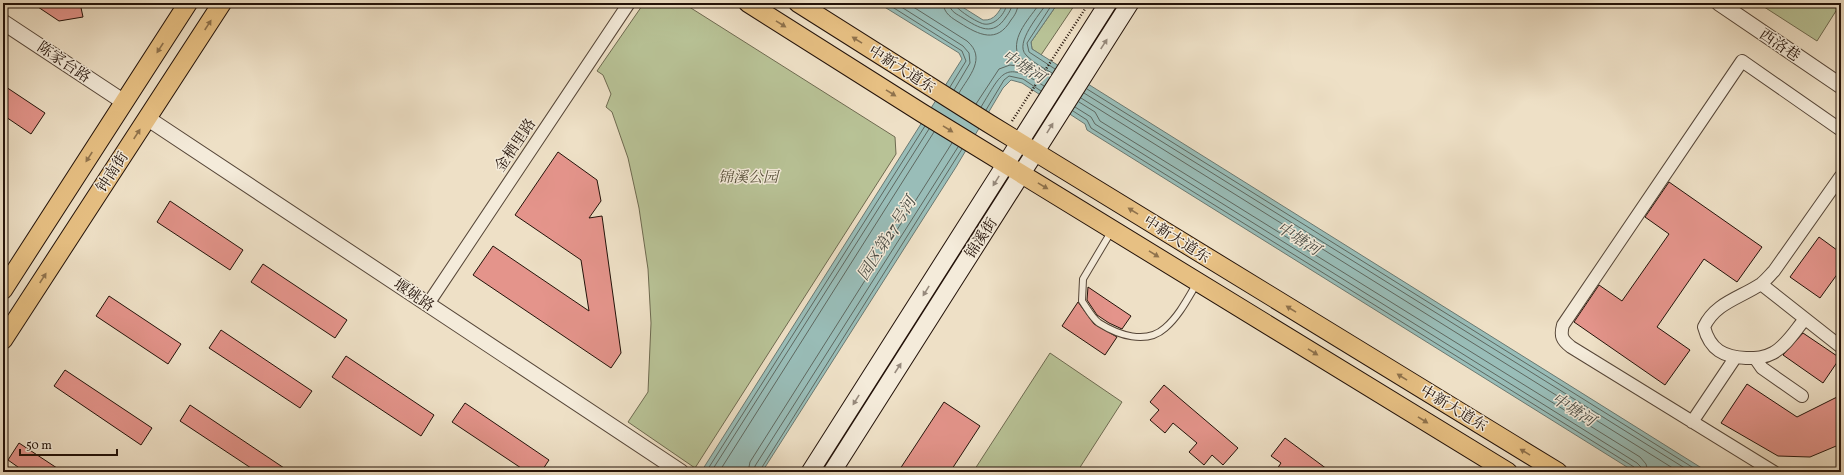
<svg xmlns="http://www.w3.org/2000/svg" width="1844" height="475" font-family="Vollkorn,'Noto Serif SC',serif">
  <rect width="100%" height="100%" fill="#eee0c6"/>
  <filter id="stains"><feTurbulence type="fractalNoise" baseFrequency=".005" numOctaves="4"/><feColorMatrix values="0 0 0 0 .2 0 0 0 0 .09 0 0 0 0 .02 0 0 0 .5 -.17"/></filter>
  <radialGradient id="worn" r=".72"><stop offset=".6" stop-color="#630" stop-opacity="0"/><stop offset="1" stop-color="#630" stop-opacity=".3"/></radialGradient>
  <!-- green -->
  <path fill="#b8c296" stroke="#6e6a50" d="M644 3H683L895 137 896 154 695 468 628 422 648 392 651 323 648 269 639 208 628 158 612 112 606 107 611 94 603 75 597 71Z
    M1058 3H1076L1041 55 1032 49 1031 42Z
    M1758 3H1841L1817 41Z
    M1050 353 1122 402 1077 472H973Z"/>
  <!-- water -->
  <path fill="#99bdb8" stroke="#6a7972" d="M878 3H956L983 20C995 21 999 11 1004 3H1058L1031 42 1032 49 1708 472H1635L1087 130 1085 124 1022 83 1011 80 1003 88 956 167 762 472H701L962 59 959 53Z"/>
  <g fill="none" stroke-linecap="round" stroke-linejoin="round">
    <!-- shore -->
    <path stroke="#5e6860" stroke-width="1" d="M886 3 962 51 966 61 950 87
      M895 3 963 46 969 53 970 63 954 90
      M907 3 967 41C987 58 969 76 959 93
      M943 3C944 14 952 18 960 23 979 35 997 44 1011 20 1015 15 1018 10 1018 3
      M949 3C950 12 957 14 963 18 979 28 993 37 1006 17 1009 13 1012 8 1012 3
      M954 3C955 9 978 23 984 24 995 26 1006 13 1007 3
      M1047 3C1040 14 1014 43 1026 55 1033 63 1044 68 1052 73
      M1053 3 1027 43 1029 52 1055 69
      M1087 89 1700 472
      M1084 93 1691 472
      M1081 98 1679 472
      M1079 102 1095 112 1100 121 1640 457 1646 464 1648 472
      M976 104 999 69 1010 65 1030 68V66L1018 55C1011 36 1030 18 1040 3
      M981 107C1003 71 1004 60 1044 86
      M1075 107 1091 117 1095 124 1637 463 1641 467 1642 472
      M986 110 1004 80 1009 76 1023 79 1041 91
      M1073 111 1087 120 1091 128 1634 467 1637 472
      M706 472 925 126
      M711 472 929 129
      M719 472 934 132
      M748 472 750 462 952 143
      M754 472 755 466 958 147
      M759 472 962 149"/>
  </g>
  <!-- building -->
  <path fill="#e4948b" stroke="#231209" d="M32 3H80L83 17 59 21Z
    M3 85 45 113 31 134 3 115Z
    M558 152 597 180 601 201 589 218 602 216 621 353 611 368 473 275 493 246 589 311 581 260 515 215Z
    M1669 182 1762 247 1737 282 1704 259 1657 327 1690 350 1665 385 1574 322 1599 285 1622 301 1669 234 1645 217Z
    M170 201 243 250 230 270 157 222Z
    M1819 237 1841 253V269L1820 298 1790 277Z
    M263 264 347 320 335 338 251 282Z
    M1088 287 1131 316 1122 329 1109 323 1097 315 1087 300Z
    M109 296 181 344 168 364 96 316Z
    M1078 302 1094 324 1117 337 1105 355 1062 326Z
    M221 330 312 391 300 408 209 348Z
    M1803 333 1840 358 1823 383 1783 355Z
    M346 356 434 415 421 436 332 377Z
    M65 370 152 428 141 445 54 386Z
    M1747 384 1797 417 1841 395V444L1810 457 1778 456 1721 423Z
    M1164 385 1238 448 1223 465 1212 455 1204 465 1189 452 1197 443 1173 423 1165 433 1150 420 1159 410 1150 402Z
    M944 402 980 426 950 472H898Z
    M465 403 549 460 541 472H527L452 422Z
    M190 405 290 472H257L180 421Z
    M1285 438 1331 472H1275L1281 463 1271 456Z
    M19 443 63 472H25L8 460Z"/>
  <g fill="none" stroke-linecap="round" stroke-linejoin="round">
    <!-- service casing -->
    <g stroke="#564638" stroke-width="8">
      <path id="service" d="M1111 232 1083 279 1082 301C1087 308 1092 318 1099 323 1118 335 1146 345 1165 328 1179 316 1188 298 1197 283"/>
    </g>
    <!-- minor casing -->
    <g stroke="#564638" stroke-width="14">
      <path id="minor" d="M1761 284 1841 347
        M428 304 629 3
        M1804 320C1795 331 1786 346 1773 353 1764 358 1756 358 1746 358 1724 357 1710 350 1704 327 1715 303 1740 298 1761 284 1766 280 1770 275 1774 271L1841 176
        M1755 358 1762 368 1802 396
        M1692 422 1735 358
        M1774 472 1571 347C1562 340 1560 336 1563 325L1742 61 1841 130"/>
    </g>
    <!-- tertiary casing -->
    <g stroke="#564638" stroke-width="17">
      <path id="tertiary" d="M1719 3 1841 86
        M3 22 124 102
        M147 118 681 472"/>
    </g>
    <!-- secondary casing -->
    <g stroke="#231209" stroke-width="19">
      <path id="secondary" d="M810 472 1108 3
        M832 472 1130 3"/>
    </g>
    <!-- primary casing -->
    <g stroke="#231209" stroke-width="20">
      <path id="primary" d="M748 3 922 113 1508 472
        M798 3 988 123 1558 472
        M3 290 188 3
        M3 340 222 3"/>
    </g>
    <!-- path -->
    <path stroke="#231209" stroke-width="2.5" stroke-dasharray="1 2" stroke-linecap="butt" d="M1012 121 1085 9"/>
    <!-- service -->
    <use href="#service" stroke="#f4ebda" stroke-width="6"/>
    <!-- minor -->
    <use href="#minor" stroke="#f4ebda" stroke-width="12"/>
    <!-- tertiary -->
    <use href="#tertiary" stroke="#f4ebda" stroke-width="15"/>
    <!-- secondary -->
    <use href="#secondary" stroke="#f4ebda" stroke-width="17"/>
    <!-- primary -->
    <use href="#primary" stroke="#e7c083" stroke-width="18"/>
  </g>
  <!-- one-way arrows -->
  <defs><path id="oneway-solid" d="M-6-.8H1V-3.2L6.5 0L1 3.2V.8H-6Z"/></defs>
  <g fill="#8f724c">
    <use href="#oneway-solid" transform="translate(781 24) rotate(32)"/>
    <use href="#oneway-solid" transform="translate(208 25) rotate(-57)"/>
    <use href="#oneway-solid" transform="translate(857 40) rotate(-148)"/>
    <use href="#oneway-solid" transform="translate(160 48) rotate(123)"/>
    <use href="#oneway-solid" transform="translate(891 93) rotate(32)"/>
    <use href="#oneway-solid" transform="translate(948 129) rotate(32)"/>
    <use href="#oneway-solid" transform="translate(137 134) rotate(-57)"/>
    <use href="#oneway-solid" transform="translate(89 157) rotate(123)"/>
    <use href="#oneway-solid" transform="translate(1043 186) rotate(31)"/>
    <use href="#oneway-solid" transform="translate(1133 211) rotate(-148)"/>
    <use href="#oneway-solid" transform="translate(1154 254) rotate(32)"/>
    <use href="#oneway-solid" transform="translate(43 278) rotate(-57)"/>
    <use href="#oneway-solid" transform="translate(1291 309) rotate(-148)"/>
    <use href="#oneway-solid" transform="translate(1313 352) rotate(32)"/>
    <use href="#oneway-solid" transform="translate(1402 377) rotate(-148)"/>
    <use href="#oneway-solid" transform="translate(1423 420) rotate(32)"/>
    <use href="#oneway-solid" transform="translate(1525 452) rotate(-149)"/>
  </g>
  <g fill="#96897c">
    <use href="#oneway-solid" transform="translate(1104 44) rotate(-57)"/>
    <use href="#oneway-solid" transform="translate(1050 128) rotate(-58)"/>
    <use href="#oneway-solid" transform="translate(996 181) rotate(122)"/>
    <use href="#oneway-solid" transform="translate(926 291) rotate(122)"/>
    <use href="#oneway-solid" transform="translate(898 368) rotate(-57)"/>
    <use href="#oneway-solid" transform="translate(856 400) rotate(122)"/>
  </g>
  <g text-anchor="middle" stroke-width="3" stroke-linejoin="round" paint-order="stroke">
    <!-- street labels -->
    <g font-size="15" fill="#231209" stroke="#f4ebda">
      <text transform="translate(1780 45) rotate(34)" y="5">西洛巷</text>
      <text transform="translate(64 62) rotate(34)" y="5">陈家台路</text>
      <text transform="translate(902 69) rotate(32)" y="5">中新大道东</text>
      <text transform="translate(515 145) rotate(-56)" y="5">金栖里路</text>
      <text transform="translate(112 172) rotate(-57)" y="5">钟南街</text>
      <text transform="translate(981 238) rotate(-57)" y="5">锦溪街</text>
      <text transform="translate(1177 239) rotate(32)" y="5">中新大道东</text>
      <text transform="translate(414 295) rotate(34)" y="5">堰姚路</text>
      <text transform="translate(1454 408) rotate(31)" y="5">中新大道东</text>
    </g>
    <!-- park labels -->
    <g font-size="15" font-style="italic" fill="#57503a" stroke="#f4ebda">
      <text x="748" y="182">锦溪公园</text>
    </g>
    <!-- water labels -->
    <g font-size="16" font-style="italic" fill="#4c4e46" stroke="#f4ebda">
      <text transform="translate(1024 66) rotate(32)" y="6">中塘河</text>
      <text transform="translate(886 238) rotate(-58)" y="6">园区第27号河</text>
      <text transform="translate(1299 238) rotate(32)" y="6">中塘河</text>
      <text transform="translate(1574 409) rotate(32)" y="6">中塘河</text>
    </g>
  </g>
  <!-- margin -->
  <rect width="1844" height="475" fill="none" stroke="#eee0c6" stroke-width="16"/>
  <rect x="4" y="4" width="1836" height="467" fill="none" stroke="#231209" stroke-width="2"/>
  <rect x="8" y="8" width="1828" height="459" fill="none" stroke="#231209"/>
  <!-- scale -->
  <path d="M20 449v6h97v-6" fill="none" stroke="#231209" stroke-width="2"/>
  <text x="26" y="449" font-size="12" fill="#231209" stroke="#f4ebda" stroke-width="3" paint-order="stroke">50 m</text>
  <rect width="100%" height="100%" filter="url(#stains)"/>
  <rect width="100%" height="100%" fill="url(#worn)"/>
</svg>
